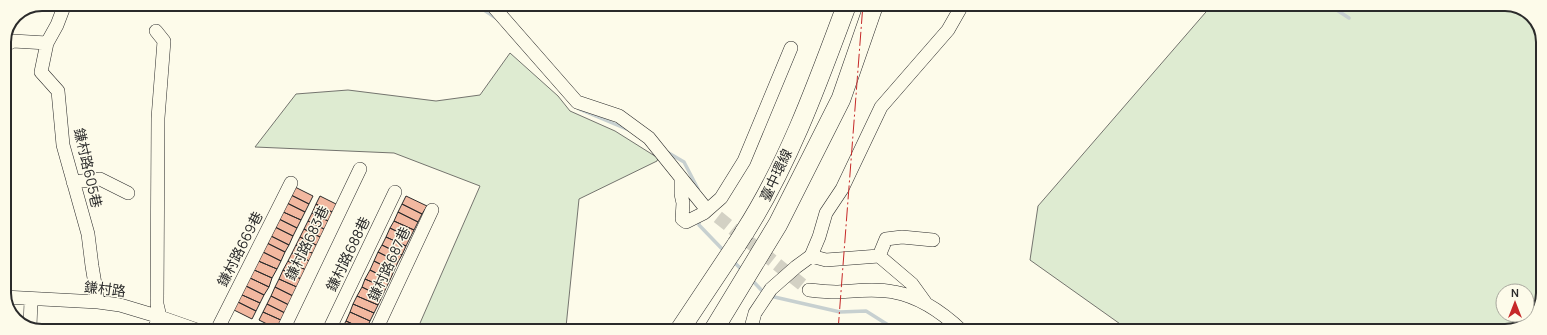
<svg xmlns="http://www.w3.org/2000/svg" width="1547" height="335" font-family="Manrope,'Noto Sans TC',sans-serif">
  <rect width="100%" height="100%" fill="#fdfbea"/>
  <!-- green -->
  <path fill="#deebd1" stroke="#74746e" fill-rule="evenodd" d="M1212 5H1512L1533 17 1543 38 1542 300 1530 322 1505 331H1123V326L1030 260 1038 206ZM1503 291H1527V315H1503Z
    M510 53 558 96 570 111 615 131 658 158 657 161 579 199 566 327 564 331 417 330 480 186 394 153 255 147 296 94 348 90 436 101 480 95Z"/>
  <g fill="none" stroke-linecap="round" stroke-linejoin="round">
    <!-- stream -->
    <path stroke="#c7d0d0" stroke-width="3.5" d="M475 4 496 18
      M1329 5 1349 18
      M579 109 629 130
      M667 152 684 162 698 189
      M699 219V225L725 252
      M733 261 743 271
      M751 279 765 294
      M770 296 840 312 866 311 893 328H929L931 331"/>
  </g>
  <!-- building -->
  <path fill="#f2b8a0" stroke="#2b2b2b" d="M293 186 313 196 309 204 289 194Z
    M289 194 309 204 305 212 285 202Z
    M320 196 340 206 336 214 316 204Z
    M406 196 427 206 422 214 402 204Z
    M285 202 305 212 301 220 281 211Z
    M316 204 336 214 332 223 312 213Z
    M402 204 422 214 418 222 398 212Z
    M281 211 301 220 297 228 277 218Z
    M398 212 418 222 414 230 394 221Z
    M312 213 332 223 328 231 308 221Z
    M277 218 297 228 293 236 273 226Z
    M308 221 328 231 324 239 304 229Z
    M394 221 414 230 410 238 390 228Z
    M273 226 293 236 289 245 269 235Z
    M390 228 410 238 406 246 386 237Z
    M304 229 324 239 320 247 300 237Z
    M269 235 289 245 285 252 265 242Z
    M300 237 320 247 316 255 296 245Z
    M386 237 406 246 402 255 382 245Z
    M265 242 285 252 281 261 261 251Z
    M296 245 316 255 312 262 292 253Z
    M382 245 402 255 398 262 378 252Z
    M261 251 281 261 277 269 256 260Z
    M378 252 398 262 394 271 374 261Z
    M292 253 312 262 308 271 288 261Z
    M256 260 277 269 272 278 252 269Z
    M288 261 308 271 303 280 283 270Z
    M374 261 394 271 390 280 370 270Z
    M252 269 272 278 269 287 248 277Z
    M283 270 303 280 299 288 279 279Z
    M370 270 390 280 386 288 365 279Z
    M248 277 269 287 264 295 244 285Z
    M279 279 299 288 295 297 275 287Z
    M365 279 386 288 382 297 362 287Z
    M244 285 264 295 260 303 240 294Z
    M275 287 295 297 291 306 271 296Z
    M362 287 382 297 378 305 357 296Z
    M240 294 260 303 256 311 236 301Z
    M271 296 291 306 287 314 267 304Z
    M357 296 378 305 374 313 353 304Z
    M236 301 256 311 252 319 232 309Z
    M267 304 287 314 283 321 263 312Z
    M353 304 374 313 370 321 350 312Z
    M263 312 283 321 279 330 259 320Z
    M350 312 370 321 366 330 346 321Z
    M346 321 366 330H341Z"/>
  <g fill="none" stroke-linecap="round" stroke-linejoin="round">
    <!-- minor-tunnel -->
    <path stroke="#d3d1c4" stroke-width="13" stroke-dasharray="13 6" stroke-linecap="butt" d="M703 205 809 290"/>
    <!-- minor casing -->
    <g stroke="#2b2b2b" stroke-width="14">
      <path id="minor" d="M65 4 57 25 47 43 41 72 58 91 63 145 88 234 92 266 98 302
        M491 4 577 102 619 116 649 138 703 205
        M4 46 13 41 47 43
        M681 178V194L683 203 682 219 686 222 704 213 721 198 744 161 791 48
        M73 182 100 179 128 193
        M811 256 826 260 879 256 912 284 925 302
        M879 256 886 239 902 237 933 240
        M809 290C818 291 827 292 836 292 855 291 875 288 894 292 921 297 943 313 962 331
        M4 297 98 302 120 305 160 317 197 330
        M30 327 31 300
        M153 330 160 317 157 304 158 118 164 41 156 31
        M217 330 291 183
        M283 330 360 169
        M329 330 395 192
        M376 330 432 210
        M750 331 755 313 771 289 796 267 811 256 819 237 826 213 842 189 881 107 948 30 960 9"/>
    </g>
    <!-- highway casing -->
    <g stroke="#2b2b2b" stroke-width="20">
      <path id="highway" d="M744 233C789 163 818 82 847 4
        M679 331 737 244
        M713 331 778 224 841 99 874 4"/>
    </g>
    <!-- minor -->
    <use href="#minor" stroke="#fdfbea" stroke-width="13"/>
    <!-- highway -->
    <use href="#highway" stroke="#fdfbea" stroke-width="19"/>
    <!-- highway-bridge casing -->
    <g stroke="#2b2b2b" stroke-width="20" stroke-linecap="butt">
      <path id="highway-bridge" d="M737 244 744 233"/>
    </g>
    <!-- highway-bridge -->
    <use href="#highway-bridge" stroke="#fdfbea" stroke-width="19"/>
    <!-- power -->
    <path stroke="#c62828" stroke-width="1" stroke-dasharray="14 3 2 3" stroke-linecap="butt" d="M838 331 863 4"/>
  </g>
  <g text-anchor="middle" stroke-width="3" stroke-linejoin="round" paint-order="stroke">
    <!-- street labels -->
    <g font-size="14" fill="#2b2b2b" stroke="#fdfbea">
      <text transform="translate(88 168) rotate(77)" y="5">鎌村路605巷</text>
      <text transform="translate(776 175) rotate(-65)" y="5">臺中環線</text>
      <text transform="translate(307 243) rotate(-64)" y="5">鎌村路683巷</text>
      <text transform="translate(240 249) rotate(-63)" y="5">鎌村路669巷</text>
      <text transform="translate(348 254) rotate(-64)" y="5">鎌村路688巷</text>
      <text transform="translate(389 264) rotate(-65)" y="5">鎌村路687巷</text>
      <text transform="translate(105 289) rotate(7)" y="5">鎌村路</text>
    </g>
  </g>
  <!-- crop -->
  <path d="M0 0H1547V335H0ZM42 11H1505A31 31 0 0 1 1536 42V293A31 31 0 0 1 1505 324H42A31 31 0 0 1 11 293V42A31 31 0 0 1 42 11Z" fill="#fdfbea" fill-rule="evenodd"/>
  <path fill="none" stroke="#2b2b2b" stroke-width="2" d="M42 11H1505A31 31 0 0 1 1536 42V293A31 31 0 0 1 1505 324H42A31 31 0 0 1 11 293V42A31 31 0 0 1 42 11Z"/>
  <!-- north arrow -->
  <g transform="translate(1515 303)"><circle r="19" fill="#fdfbea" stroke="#a9a89e"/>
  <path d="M0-3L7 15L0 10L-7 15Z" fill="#c62828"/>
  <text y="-6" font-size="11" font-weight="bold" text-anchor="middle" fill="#2b2b2b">N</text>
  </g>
</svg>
